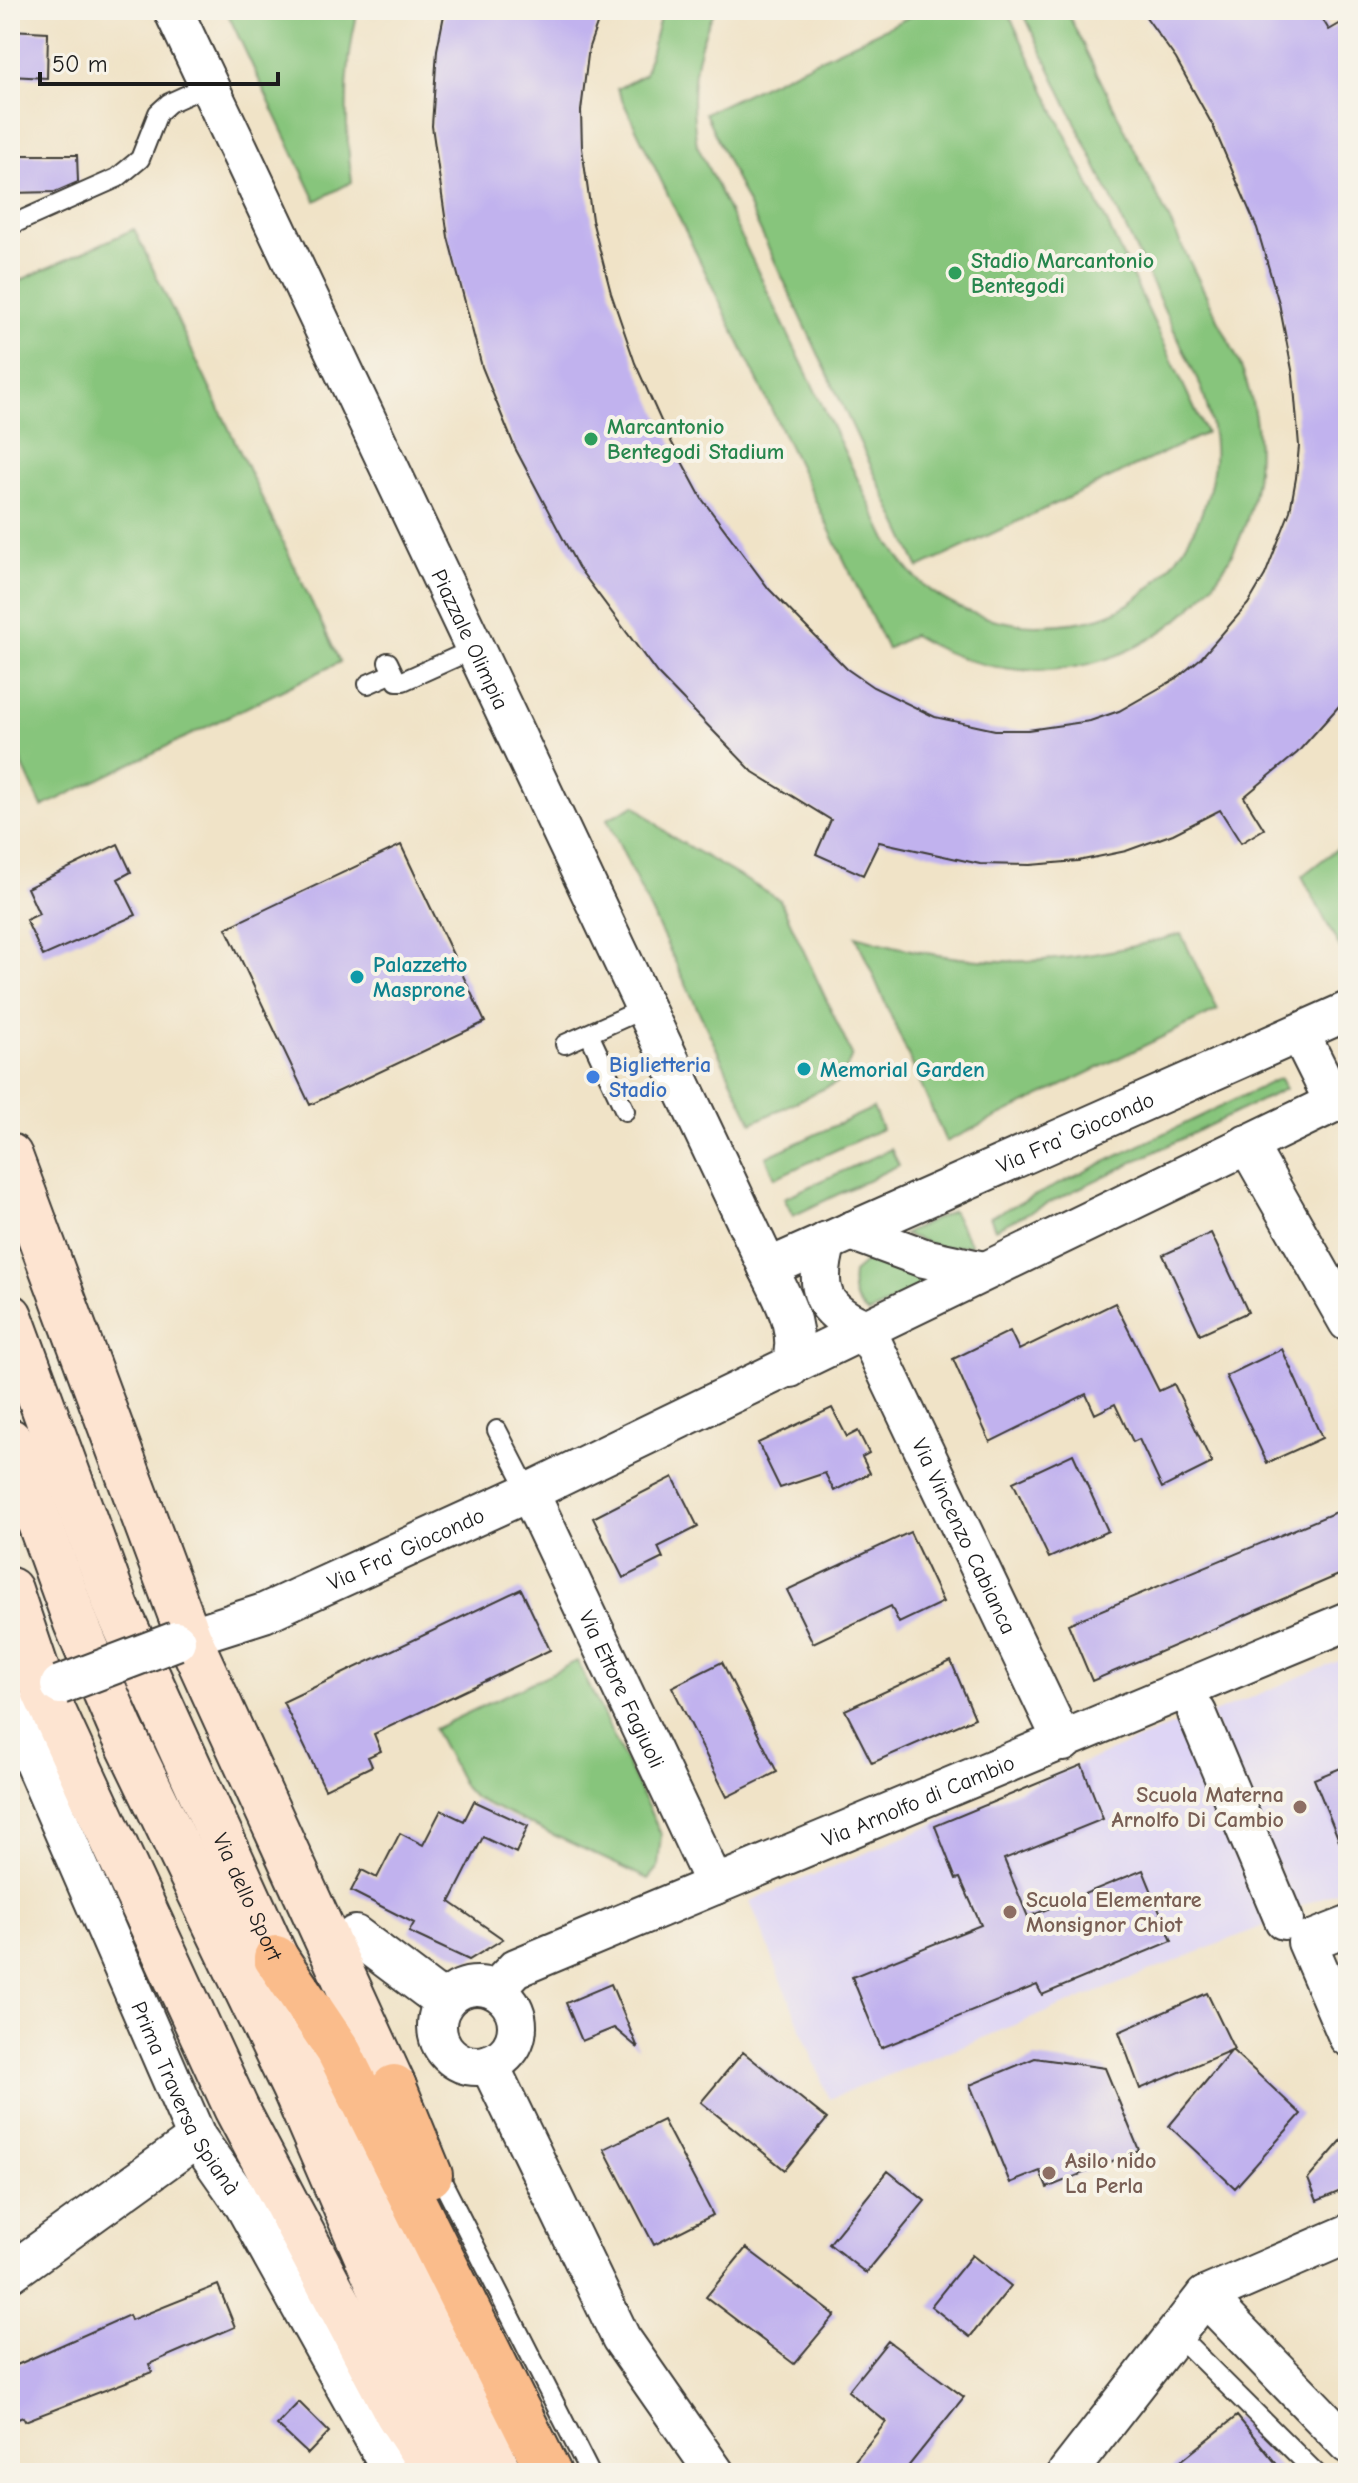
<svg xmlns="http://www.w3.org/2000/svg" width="1358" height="2483" font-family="'Comic Neue',sans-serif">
  <rect width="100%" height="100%" fill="#f7f3e8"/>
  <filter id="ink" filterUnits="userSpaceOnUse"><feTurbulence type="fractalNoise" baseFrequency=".0125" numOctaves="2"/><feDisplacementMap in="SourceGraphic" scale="16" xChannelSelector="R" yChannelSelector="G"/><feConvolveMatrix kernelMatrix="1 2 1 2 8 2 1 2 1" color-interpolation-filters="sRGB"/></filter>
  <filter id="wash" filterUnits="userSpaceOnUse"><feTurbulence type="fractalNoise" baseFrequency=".006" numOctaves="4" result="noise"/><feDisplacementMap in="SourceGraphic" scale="32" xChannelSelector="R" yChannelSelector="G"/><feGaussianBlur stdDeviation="1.8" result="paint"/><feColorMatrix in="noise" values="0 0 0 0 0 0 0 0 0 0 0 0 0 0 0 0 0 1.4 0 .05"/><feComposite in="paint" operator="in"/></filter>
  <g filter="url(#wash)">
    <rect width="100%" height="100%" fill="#f0e3c7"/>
    <!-- built -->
    <path fill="#ded5f5" d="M1348 1657V1887L1296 1908 1211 1714Z
      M1181 1722 1271 1923 829 2099 750 1901Z"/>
    <!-- green -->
    <path fill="#87c57c" stroke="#52704c" stroke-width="2" d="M226 10H358C344 67 344 124 352 182L316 201Z
      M662 10H715C692 55 689 96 697 145L887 540C896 552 903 565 913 575 944 607 991 624 1035 625 1062 625 1093 623 1118 610 1170 583 1210 519 1214 461 1216 436 1209 413 1202 389L1022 10H1066L1239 362C1324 569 1102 749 913 635L887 649 617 89 645 74Z
      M924 10H1007L1206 433 919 568 705 113Z
      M134 229 340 662 42 807 10 738V285Z
      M635 805 669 835 780 900 852 1055 842 1080 752 1123 607 819Z
      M1348 840V947L1341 950 1302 876Z
      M1181 934 1218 1010 946 1142 856 936C977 972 1061 968 1181 934Z
      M1280 1078 1285 1089 995 1229 990 1217Z
      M873 1108 882 1129 775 1178 766 1157Z
      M891 1149 899 1165 793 1216 784 1198Z
      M952 1211 971 1245 942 1248 904 1234Z
      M868 1260 941 1277 868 1314C853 1301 851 1292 853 1273Z
      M577 1661 661 1834 658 1867 648 1879 474 1798 464 1787 434 1729Z"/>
    <g id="blocks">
      <!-- building -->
      <path fill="#c1b2ee" d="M445 10H602L589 47 581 111 582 148 592 220 611 293 635 363 666 432 702 499 769 589 847 669 873 687 935 717 995 730H1028L1090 721 1119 711 1177 678 1201 658 1248 604 1265 575 1290 511 1296 478 1299 446 1293 375 1279 303 1257 228 1213 126 1176 59 1141 10H1317L1329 30 1348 19V696L1297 753 1244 797 1264 829 1241 843 1220 810 1173 834 1126 851 1078 861 1030 865 980 864 879 842 863 875 816 854 831 820 753 772 657 673 578 567 515 448 482 367 448 237 432 126 437 50Z
        M10 30 48 32 47 78 10 76Z
        M10 155H77L78 182 55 192 10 193Z
        M118 844 131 872 118 879 136 915 43 956 26 920 39 914 27 888Z
        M401 845 485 1022 310 1105 226 928Z
        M1211 1233 1248 1312 1200 1334 1163 1255Z
        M1115 1303 1159 1391 1174 1384 1212 1463 1162 1488 1139 1439 1133 1442 1115 1404 1095 1414 1086 1394 990 1442 953 1359 1010 1331 1019 1350Z
        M1282 1349 1322 1438 1267 1463 1226 1376Z
        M832 1408 847 1437 858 1431 869 1453 862 1457 870 1473 834 1491 825 1473 780 1488 758 1443Z
        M1073 1454 1108 1531 1049 1558 1013 1482Z
        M673 1477 698 1527 658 1547 663 1558 623 1578 593 1518Z
        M1348 1507V1571L1092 1681 1068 1624Z
        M910 1532 943 1602 899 1623 891 1606 813 1643 787 1590Z
        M521 1589 550 1650 374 1734 381 1751 368 1757 372 1766 325 1789 283 1702Z
        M951 1661 975 1718 872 1763 845 1710Z
        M722 1662 777 1772 727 1797 672 1687Z
        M1082 1765 1103 1819 1004 1859 1028 1917 1143 1870 1172 1941 1042 1995 1037 1985 881 2048 852 1977 981 1925 960 1878 956 1879 935 1826Z
        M1348 1765V1860H1347L1314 1779Z
        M474 1801 528 1826 516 1853 483 1837 450 1902 503 1939 469 1960 409 1932 414 1923 351 1891 362 1870 377 1878 400 1833 423 1845 441 1810 464 1821Z
        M611 1984 638 2048 614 2028 582 2041 566 2003Z
        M1207 1993 1234 2049 1140 2089 1119 2032Z
        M1232 2050 1301 2114 1235 2188 1169 2126Z
        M743 2052 827 2119 785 2170 701 2102Z
        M1035 2058 1105 2068 1139 2150 1047 2188 1040 2171 1010 2183 970 2085Z
        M663 2120 713 2215 654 2245 604 2149Z
        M1348 2133V2188L1317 2201 1308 2179Z
        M888 2171 925 2201 866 2273 829 2244Z
        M746 2248 835 2315 794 2364 706 2297Z
        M972 2255 1011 2286 970 2337 931 2306Z
        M218 2285 235 2327 149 2364 152 2372 25 2421 23 2417 10 2422V2368L129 2315 131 2320Z
        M888 2341 964 2397 903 2473H845L886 2422 848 2391Z
        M299 2402 329 2432 308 2454 277 2425Z
        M1237 2416 1284 2473H1166Z"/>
    </g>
  </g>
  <g filter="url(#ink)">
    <use href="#blocks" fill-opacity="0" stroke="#3c3a36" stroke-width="2"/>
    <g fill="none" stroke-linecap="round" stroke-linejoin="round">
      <!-- lane casing -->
      <g stroke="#3c3a36" stroke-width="22">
        <path id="lane" d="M11 225 117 178 140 159 158 113 169 103 209 85
          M388 662 397 681H403L474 649
          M368 684 393 673
          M589 1034 625 1111
          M565 1044 643 1009
          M497 1430 529 1492
          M436 2169 590 2473
          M1174 2332 1316 2473"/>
      </g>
      <!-- street casing -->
      <g stroke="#3c3a36" stroke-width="42">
        <g id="street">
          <path id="s1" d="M173 10 768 1268C784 1301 803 1331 790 1368"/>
          <path d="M1300 1034 1334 1102"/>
          <path d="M1247 1144 1348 1322"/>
          <path d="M851 1231 924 1258 984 1271"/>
          <path id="s2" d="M827 1241C814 1288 819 1310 866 1329L1063 1742"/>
          <path id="s3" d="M768 1268 1348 1011"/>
          <path id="s4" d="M529 1492 715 1885"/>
          <path id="s5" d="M176 1641 264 1613 529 1492 1348 1096"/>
          <path id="s6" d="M10 1708 197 2138 244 2205 393 2473"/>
          <path d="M1197 1713 1284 1920"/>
          <path d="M1348 1926 1307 1942 1348 2037"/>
          <path d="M355 1935 444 2002"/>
          <circle cx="477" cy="2026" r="40"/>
          <path id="s7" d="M495 1990 516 1968 1348 1621"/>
          <path d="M489 2064 621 2338 715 2473"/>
          <path d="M10 2273 197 2138"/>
          <path d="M1205 2296 1348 2444"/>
          <path d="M1067 2473 1205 2296 1348 2234"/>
        </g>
      </g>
      <!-- secondary casing -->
      <g stroke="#3c3a36" stroke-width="48">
        <g id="secondary">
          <path d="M10 1156 189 1638 394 2087"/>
          <path id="s8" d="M10 1316 117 1608 276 1958 313 2057 453 2359 499 2473"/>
          <path d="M10 1441 76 1623 121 1729 294 2088 460 2473"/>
          <path d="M10 1590 44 1691 236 2108 397 2413 436 2473"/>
        </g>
      </g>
      <!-- highway casing -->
      <g stroke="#3c3a36" stroke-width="48">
        <path id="highway" d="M276 1958 338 2050 549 2473
          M394 2087 430 2175"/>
      </g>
      <!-- lane -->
      <use href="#lane" stroke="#fff" stroke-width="18"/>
      <!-- street -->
      <use href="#street" stroke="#fff" stroke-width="38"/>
      <!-- secondary -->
      <use href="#secondary" stroke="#fde4d1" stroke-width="44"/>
      <!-- highway -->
      <use href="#highway" stroke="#fabc8b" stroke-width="44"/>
      <!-- street-bridge casing -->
      <g stroke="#3c3a36" stroke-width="42" stroke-linecap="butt">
        <path id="street-bridge" d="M60 1685 176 1641"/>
      </g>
      <!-- street-bridge -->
      <use href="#street-bridge" stroke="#fff" stroke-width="38"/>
    </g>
  </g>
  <!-- markers -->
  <g fill="#2e9e5b" stroke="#f7f3e8" stroke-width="3">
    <circle cx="955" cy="273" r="8"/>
    <circle cx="591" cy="439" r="8"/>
  </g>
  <g fill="#0f9aa8" stroke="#f7f3e8" stroke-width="3">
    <circle cx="357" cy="977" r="8"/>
    <circle cx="804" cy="1069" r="8"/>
  </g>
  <circle fill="#3f7fe0" stroke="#f7f3e8" stroke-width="3" cx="593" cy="1077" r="8"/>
  <g fill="#8d6e63" stroke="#f7f3e8" stroke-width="3">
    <circle cx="1300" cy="1807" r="8"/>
    <circle cx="1010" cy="1912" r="8"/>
    <circle cx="1049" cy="2173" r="8"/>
  </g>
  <g text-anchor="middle" stroke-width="8" stroke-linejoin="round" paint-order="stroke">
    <!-- leisure labels -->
    <g font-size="22" font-weight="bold" fill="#27864d" stroke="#f7f3e8" text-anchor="start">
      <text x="971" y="268">Stadio Marcantonio<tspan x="971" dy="25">Bentegodi</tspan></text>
      <text x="607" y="434">Marcantonio<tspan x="607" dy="25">Bentegodi Stadium</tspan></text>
    </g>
    <!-- street labels -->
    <g font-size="22" fill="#1c1c1c" stroke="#f7f3e8">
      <text dy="8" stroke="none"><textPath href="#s1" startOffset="696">Piazzale Olimpia</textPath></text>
      <text dy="8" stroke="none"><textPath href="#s3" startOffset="336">Via Fra' Giocondo</textPath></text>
      <text dy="8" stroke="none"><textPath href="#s2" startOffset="340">Via Vincenzo Cabianca</textPath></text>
      <text dy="8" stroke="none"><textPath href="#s5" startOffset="248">Via Fra' Giocondo</textPath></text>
      <text dy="8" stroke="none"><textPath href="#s4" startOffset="218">Via Ettore Fagiuoli</textPath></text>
      <text dy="8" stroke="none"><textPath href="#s7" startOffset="466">Via Arnolfo di Cambio</textPath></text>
      <text dy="8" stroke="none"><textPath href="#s8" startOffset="628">Via dello Sport</textPath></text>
      <text dy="8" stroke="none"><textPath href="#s6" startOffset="428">Prima Traversa Spianà</textPath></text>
    </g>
    <!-- culture labels -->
    <g font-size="22" font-weight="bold" fill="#0d838f" stroke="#f7f3e8" text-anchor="start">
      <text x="373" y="972">Palazzetto<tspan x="373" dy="25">Masprone</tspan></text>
      <text x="820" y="1077">Memorial Garden</text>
    </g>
    <!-- shop labels -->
    <g font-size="22" font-weight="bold" fill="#366cbe" stroke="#f7f3e8" text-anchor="start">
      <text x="609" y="1072">Biglietteria<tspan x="609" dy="25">Stadio</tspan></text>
    </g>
    <!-- education labels -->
    <g font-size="22" font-weight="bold" fill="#785e54" stroke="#f7f3e8" text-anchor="start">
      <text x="1284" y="1802" text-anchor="end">Scuola Materna<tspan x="1284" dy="25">Arnolfo Di Cambio</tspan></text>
      <text x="1026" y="1907">Scuola Elementare<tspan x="1026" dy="25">Monsignor Chiot</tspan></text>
      <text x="1065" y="2168">Asilo nido<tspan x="1065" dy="25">La Perla</tspan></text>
    </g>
  </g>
  <!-- margin -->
  <rect width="1358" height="2483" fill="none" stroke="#f7f3e8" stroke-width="40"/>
  <!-- scale -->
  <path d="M40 72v12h238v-12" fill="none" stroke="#1c1c1c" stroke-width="4"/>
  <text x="52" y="72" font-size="24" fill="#1c1c1c" stroke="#f7f3e8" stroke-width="6" paint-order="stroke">50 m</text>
</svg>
